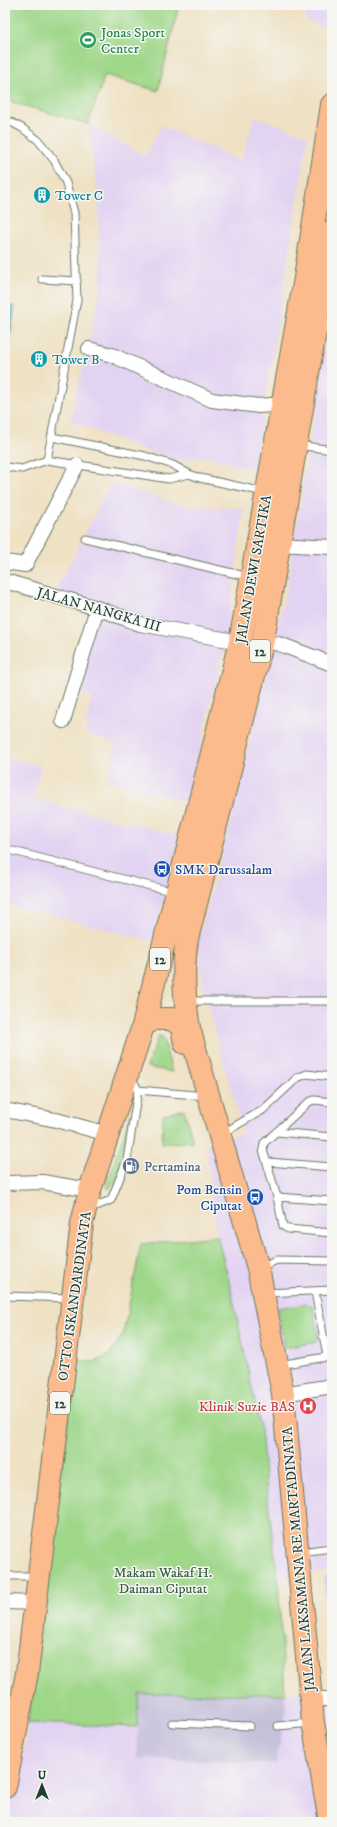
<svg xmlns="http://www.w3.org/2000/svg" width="337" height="1827" font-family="'IM FELL DW Pica',serif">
  <rect width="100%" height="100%" fill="#f6f6f2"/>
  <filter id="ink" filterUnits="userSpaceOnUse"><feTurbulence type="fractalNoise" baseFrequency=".025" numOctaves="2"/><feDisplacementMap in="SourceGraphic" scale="8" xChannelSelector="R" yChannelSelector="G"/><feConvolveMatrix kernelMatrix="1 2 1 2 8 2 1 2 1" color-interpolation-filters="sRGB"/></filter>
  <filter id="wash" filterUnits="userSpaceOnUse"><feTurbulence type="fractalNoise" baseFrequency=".012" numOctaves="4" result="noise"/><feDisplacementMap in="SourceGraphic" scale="16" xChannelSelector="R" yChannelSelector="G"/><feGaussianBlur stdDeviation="0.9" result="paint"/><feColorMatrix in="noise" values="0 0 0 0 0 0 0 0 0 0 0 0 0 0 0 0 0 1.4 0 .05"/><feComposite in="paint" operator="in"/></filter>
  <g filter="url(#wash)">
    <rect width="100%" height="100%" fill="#efe1c3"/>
    <!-- built -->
    <path fill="#e3d3f2" d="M303 5H332L329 30 306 20Z
      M255 116 308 136 254 470 208 456 175 461 70 421 101 288 98 193 88 124 145 156 161 126 241 161Z
      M332 306V648L330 654 332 655V1571L278 1579 266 1486 261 1430 230 1285 217 1236 206 1145 243 1132 205 995 198 942 233 813 238 788 286 593Z
      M111 483 187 507 244 508 226 638 187 802 107 781 116 743 85 734 92 696 72 692 100 607 55 592Z
      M5 757 41 766 33 799 180 836 153 941 5 904Z
      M332 1689V1822H5V1753L23 1759 28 1723 137 1727 139 1694H285Z"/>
    <!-- industrial -->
    <path fill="#c6c0da" d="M332 1575V1653L323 1577Z
      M139 1694H285L286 1709 276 1764 137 1758Z"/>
    <!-- green -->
    <path fill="#9fd789" stroke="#5f8a5e" d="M5 5H179L158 91 105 75 88 124 5 100Z
      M158 1036H162L172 1072 147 1067Z
      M184 1109 193 1141 162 1144 163 1115Z
      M131 1113 132 1118 119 1175 109 1189 106 1187Z
      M217 1236 230 1285 261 1430 266 1486 278 1579 285 1694H139L137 1727 28 1723 76 1360 94 1362 108 1356 123 1335 141 1244Z
      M308 1304 313 1307 319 1339 316 1342 284 1348 278 1308Z"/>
    <!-- water -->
    <path fill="#3faabf" stroke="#2f747a" d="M5 305 15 307 9 341 5 340Z"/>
  </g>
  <g filter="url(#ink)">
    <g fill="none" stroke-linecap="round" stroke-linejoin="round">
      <!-- lane casing -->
      <g stroke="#687666" stroke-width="9">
        <path id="lane" d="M5 119 22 128 38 140 54 160 66 183 74 213 77 300 47 460
          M42 279 77 281
          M52 437 145 456 173 465 189 474 200 478 264 492
          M298 445 332 450
          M5 467 22 469 47 460 169 479 189 474
          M85 538 249 577
          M5 849 174 892
          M188 1001H332
          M138 1090 206 1096
          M332 1102 314 1100 309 1102 264 1143 263 1150 277 1197 283 1226 288 1229 332 1233
          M276 1132 332 1137
          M223 1133 263 1110 297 1078 307 1074 332 1077
          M268 1162 332 1167
          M277 1197 332 1201
          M89 1209 111 1200 127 1160 138 1090 131 1076
          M260 1267 277 1260 332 1261
          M315 1291 327 1356
          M265 1293 332 1290
          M5 1296 70 1298
          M279 1365 332 1356
          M300 1552 332 1548
          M5 1576H37
          M172 1723 250 1726
          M278 1726 311 1723"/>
      </g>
      <!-- street casing -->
      <g stroke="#687666" stroke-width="16">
        <path id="street" d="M317 326 332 327
          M89 349 112 355 212 400 259 406 282 404
          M279 544 332 547
          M5 562 25 565 77 465
          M5 581 97 608 140 624 240 642
          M263 640 282 645 332 664
          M63 721 97 608
          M5 1110 56 1120 108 1134
          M7 1183 42 1182 90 1190
          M283 1394 332 1386
          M5 1602 36 1603
          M311 1699H332"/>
      </g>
      <!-- highway casing -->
      <g stroke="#687666" stroke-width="24">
        <path id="highway" d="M143 1026 153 1019H172L182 1027 185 1043
          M5 1787 27 1673 82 1223 90 1190 143 1026 240 642 305 278 332 105
          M330 1822 313 1722 283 1394 258 1268 189 1028C184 998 182 969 187 939L263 640 332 231"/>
      </g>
      <!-- lane -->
      <use href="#lane" stroke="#fff" stroke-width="7"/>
      <!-- street -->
      <use href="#street" stroke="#fff" stroke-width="14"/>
      <!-- highway -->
      <use href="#highway" stroke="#fbbb8c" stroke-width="22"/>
    </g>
  </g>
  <!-- icons -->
  <defs>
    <g id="stadium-disc" transform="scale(0.9)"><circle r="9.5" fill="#2e9e5b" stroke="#f6f6f2"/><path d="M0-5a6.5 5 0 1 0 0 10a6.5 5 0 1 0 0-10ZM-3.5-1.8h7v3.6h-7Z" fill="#fff"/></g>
    <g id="building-disc" transform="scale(0.9)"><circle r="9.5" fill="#0f9aa8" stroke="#f6f6f2"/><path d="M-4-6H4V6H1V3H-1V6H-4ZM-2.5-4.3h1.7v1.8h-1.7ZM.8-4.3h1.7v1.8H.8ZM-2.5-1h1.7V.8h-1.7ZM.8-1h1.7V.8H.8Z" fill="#fff"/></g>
    <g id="bus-disc" transform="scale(0.9)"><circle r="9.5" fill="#1a4fb4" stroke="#f6f6f2"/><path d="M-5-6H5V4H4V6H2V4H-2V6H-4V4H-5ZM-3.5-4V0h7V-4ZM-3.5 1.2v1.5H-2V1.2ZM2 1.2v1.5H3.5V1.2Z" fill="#fff"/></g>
    <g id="fuel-disc" transform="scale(0.9)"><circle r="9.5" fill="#5c6f8a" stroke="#f6f6f2"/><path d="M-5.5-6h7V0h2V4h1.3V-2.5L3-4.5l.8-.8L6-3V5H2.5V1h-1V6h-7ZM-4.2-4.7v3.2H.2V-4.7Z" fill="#fff"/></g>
    <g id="hospital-disc" transform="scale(0.9)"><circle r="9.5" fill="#e0444e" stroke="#f6f6f2"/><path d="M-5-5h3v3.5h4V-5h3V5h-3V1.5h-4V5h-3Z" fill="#fff"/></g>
  </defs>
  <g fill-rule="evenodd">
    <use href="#stadium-disc" x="88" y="40"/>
    <use href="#building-disc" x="42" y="195"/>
    <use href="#building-disc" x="39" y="359"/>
    <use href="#bus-disc" x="162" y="869"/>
    <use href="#fuel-disc" x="131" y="1166"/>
    <use href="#bus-disc" x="255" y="1197"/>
    <use href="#hospital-disc" x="308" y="1406"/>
  </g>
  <g text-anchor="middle" stroke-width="3" stroke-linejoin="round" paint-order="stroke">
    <!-- shield labels -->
    <g fill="#f6f6f2" stroke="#60746d" stroke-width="1">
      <rect x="250" y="640" width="20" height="22" rx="3"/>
      <rect x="150" y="948" width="20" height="22" rx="3"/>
      <rect x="50" y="1392" width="20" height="22" rx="3"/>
    </g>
    <g font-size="13" font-weight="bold" fill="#1f3d34">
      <text x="260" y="656">12</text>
      <text x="160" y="964">12</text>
      <text x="60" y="1408">12</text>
    </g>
    <!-- leisure labels -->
    <g font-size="14" fill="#27864d" stroke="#f6f6f2" text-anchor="start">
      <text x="101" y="37">Jonas Sport<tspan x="101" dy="16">Center</tspan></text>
    </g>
    <!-- culture labels -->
    <g font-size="14" fill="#0d838f" stroke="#f6f6f2" text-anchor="start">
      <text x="55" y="200">Tower C</text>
      <text x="52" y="364">Tower B</text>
    </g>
    <!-- street labels -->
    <g font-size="14" fill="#1f3d34" stroke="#f6f6f2">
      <text transform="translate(253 569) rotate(-80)" y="5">JALAN DEWI SARTIKA</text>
      <text transform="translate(99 609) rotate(16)" y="5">JALAN NANGKA III</text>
      <text transform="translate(74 1296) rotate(-82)" y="5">OTTO ISKANDARDINATA</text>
      <text transform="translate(298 1559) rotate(-95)" y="5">JALAN LAKSAMANA RE MARTADINATA</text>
    </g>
    <!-- transit labels -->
    <g font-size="14" fill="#164399" stroke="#f6f6f2" text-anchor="start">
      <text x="175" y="874">SMK Darussalam</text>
      <text x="242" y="1194" text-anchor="end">Pom Bensin<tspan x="242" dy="16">Ciputat</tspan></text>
    </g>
    <!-- service labels -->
    <g font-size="14" fill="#4e5e75" stroke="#f6f6f2" text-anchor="start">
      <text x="144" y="1171">Pertamina</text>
    </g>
    <!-- health labels -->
    <g font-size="14" fill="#be3a42" stroke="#f6f6f2" text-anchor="end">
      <text x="295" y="1411">Klinik Suzie BAS</text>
    </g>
    <!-- park labels -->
    <g font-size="14" fill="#395c45" stroke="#f6f6f2">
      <text x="163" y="1577">Makam Wakaf H.<tspan x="163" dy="16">Daiman Ciputat</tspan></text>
    </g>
  </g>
  <!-- margin -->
  <rect width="337" height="1827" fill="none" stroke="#f6f6f2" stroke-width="20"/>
  <!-- north arrow -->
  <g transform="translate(42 1785)" stroke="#f6f6f2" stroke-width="3" paint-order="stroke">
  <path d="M0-3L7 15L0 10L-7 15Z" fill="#1f3d34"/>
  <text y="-6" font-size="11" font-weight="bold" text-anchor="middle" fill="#1f3d34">U</text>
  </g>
</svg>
